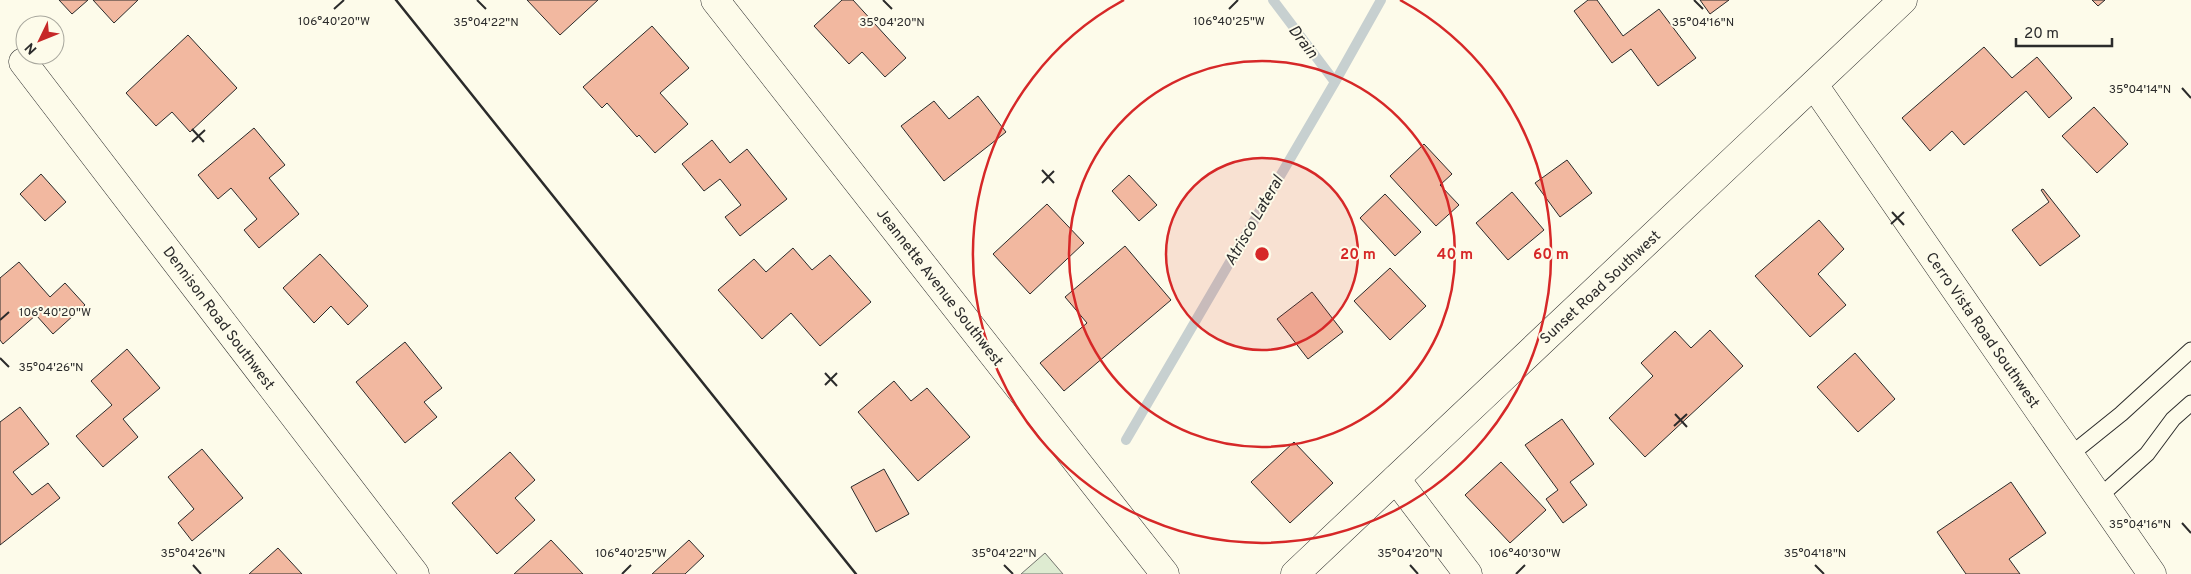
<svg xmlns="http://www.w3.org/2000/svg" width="2191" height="574" font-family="Overpass,sans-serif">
  <rect width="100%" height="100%" fill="#fdfbea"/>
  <!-- green -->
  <path fill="#deebd1" stroke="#74746e" d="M1045 553 1063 574H1021Z"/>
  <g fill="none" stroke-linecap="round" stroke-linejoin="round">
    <!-- stream -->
    <path stroke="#c7d0d0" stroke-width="10" d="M1273 0 1335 82
      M1126 440 1335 82 1381 0"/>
  </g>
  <!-- building -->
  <path fill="#f2b8a0" stroke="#2b2b2b" d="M59 0H88L72 14Z
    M93 0H138L114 23Z
    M527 0H598L560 35Z
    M842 0H853L906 58 885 77 862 52 849 64 814 26Z
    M1588 0H1597L1623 36 1659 9 1696 58 1658 86 1631 49 1612 63 1574 11Z
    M1700 0H1729L1710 14Z
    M2092 0H2105L2098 6Z
    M652 26 689 68 660 93 688 124 655 153 639 135 637 137 607 103 602 108 583 87Z
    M188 35 237 88 190 132 172 112 156 126 126 93Z
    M1984 47 2012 78 2037 57 2072 98 2049 118 2026 91 1964 145 1952 131 1930 151 1902 118Z
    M978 96 1006 132 944 181 901 126 934 101 949 119Z
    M2094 107 2128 144 2097 173 2062 136Z
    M254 128 285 165 269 178 299 214 259 248 244 230 257 219 231 188 218 199 198 175Z
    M712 140 730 163 747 149 787 199 740 236 725 217 741 205 720 179 704 191 682 164Z
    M1424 144 1452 174 1440 185 1459 205 1436 226 1390 176Z
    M1567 160 1592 193 1560 217 1535 183Z
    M41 174 66 202 45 221 20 194Z
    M1129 175 1157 205 1139 221 1112 191Z
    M2043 189 2080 236 2040 266 2012 230 2049 202 2041 190Z
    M1512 192 1544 230 1508 260 1476 223Z
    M1385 194 1421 232 1395 256 1360 218Z
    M1047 204 1084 243 1030 294 993 254Z
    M1819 220 1844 249 1818 274 1846 305 1810 337 1755 276Z
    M1125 246 1171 300 1064 391 1040 363 1087 323 1065 297Z
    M793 248 812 270 830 255 871 302 820 346 791 313 762 339 718 290 754 259 766 272Z
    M320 254 368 306 348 325 331 306 314 323 283 288Z
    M19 262 50 297 65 283 85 305 53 334 36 315 3 344 0 340V278Z
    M1390 268 1426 306 1390 340 1354 301Z
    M1312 292 1343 332 1308 359 1277 319Z
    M1710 330 1743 366 1645 457 1609 418 1653 376 1641 363 1675 331 1691 348Z
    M405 342 442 388 424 402 437 417 405 443 356 382Z
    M127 349 160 388 123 419 138 437 103 467 76 436 112 405 91 381Z
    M1855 353 1895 399 1858 432 1817 387Z
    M894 381 911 401 927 388 970 437 918 481 858 412Z
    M20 407 49 444 13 472 32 495 48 483 60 498 0 545V422Z
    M1562 419 1594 464 1570 482 1587 505 1563 523 1546 499 1558 490 1525 445Z
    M1294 442 1333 483 1290 523 1251 482Z
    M202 449 243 498 192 541 178 523 194 509 168 477Z
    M510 452 535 480 515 498 535 520 497 554 452 503Z
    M1501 462 1546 510 1510 543 1465 495Z
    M884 469 909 514 876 532 851 487Z
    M2011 482 2046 533 2009 559 2020 574H1966L1937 532Z
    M551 540 583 574H514Z
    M689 540 704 556 685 574H652Z
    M278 548 302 574H249Z"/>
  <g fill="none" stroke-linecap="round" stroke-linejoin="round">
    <!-- service casing -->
    <g stroke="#2b2b2b" stroke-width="17">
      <path id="service" d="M2070 455 2121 414 2191 350
        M2099 497 2147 454 2173 419 2191 403"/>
    </g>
    <!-- minor casing -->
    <g stroke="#2b2b2b" stroke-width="29">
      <path id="minor" d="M715 0 1165 574
        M23 62 415 574
        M1814 85 2152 574
        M1396 479 1468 574"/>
    </g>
    <!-- tertiary casing -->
    <g stroke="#2b2b2b" stroke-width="29">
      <path id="tertiary" d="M1295 574 1903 0"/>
    </g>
    <!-- service -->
    <use href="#service" stroke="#fdfbea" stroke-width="15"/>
    <!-- minor -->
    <use href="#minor" stroke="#fdfbea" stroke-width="28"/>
    <!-- tertiary -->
    <use href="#tertiary" stroke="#fdfbea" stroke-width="28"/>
    <!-- wall -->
    <path stroke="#2b2b2b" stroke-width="2.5" d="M396 0 856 574"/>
  </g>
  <!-- ticks -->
  <path fill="none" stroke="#2b2b2b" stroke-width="2" d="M477 0 486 9M883 0 892 9M1694 0 1703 9M334 9 344 0M1229 9 1238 0M2182 88 2191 98M192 129 204 142M192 142 205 130M1042 170 1054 183M1042 183 1054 171M1892 212 1904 225M1891 224 1904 212M0 320 9 312M0 358 9 367M825 373 837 386M825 385 837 373M1675 414 1687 427M1674 426 1687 414M2182 523 2191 533M193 565 201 574M1004 565 1013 574M1410 565 1418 574M1815 565 1824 574M622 574 631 565M1516 574 1525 565"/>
  <!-- distance rings -->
  <circle cx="1262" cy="254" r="96" fill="#d62828" fill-opacity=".12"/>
  <g fill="none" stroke="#d62828" stroke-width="2.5">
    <circle cx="1262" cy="254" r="96"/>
    <circle cx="1262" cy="254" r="193"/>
    <path d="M1400 0A289 289 0 1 1 1124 0"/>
  </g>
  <g text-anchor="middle" stroke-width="4" stroke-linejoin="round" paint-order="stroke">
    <!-- street labels -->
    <g font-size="15" fill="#2b2b2b" stroke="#fdfbea">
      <text transform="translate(940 287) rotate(52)" y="5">Jeannette Avenue Southwest</text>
      <text transform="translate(1600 287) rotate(-43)" y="5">Sunset Road Southwest</text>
      <text transform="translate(219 318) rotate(53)" y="5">Dennison Road Southwest</text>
      <text transform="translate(1983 330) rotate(55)" y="5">Cerro Vista Road Southwest</text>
    </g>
    <!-- water labels -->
    <g font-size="16" font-style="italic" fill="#2b2b2b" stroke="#fdfbea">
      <text transform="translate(1304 41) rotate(53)" y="6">Drain</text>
      <text transform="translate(1253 220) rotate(-60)" y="6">Atrisco Lateral</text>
    </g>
  </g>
  <g font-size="12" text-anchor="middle" fill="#2b2b2b" stroke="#fdfbea" stroke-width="4" stroke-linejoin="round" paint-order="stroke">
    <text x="334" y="25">106°40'20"W</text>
    <text x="1229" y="25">106°40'25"W</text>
    <text x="486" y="26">35°04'22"N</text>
    <text x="1703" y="26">35°04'16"N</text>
    <text x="892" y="26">35°04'20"N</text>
    <text x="2140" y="93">35°04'14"N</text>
    <text x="55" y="316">106°40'20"W</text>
    <text x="51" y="371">35°04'26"N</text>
    <text x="2140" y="528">35°04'16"N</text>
    <text x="193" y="557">35°04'26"N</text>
    <text x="1004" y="557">35°04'22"N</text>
    <text x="1410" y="557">35°04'20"N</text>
    <text x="1815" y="557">35°04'18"N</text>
    <text x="631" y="557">106°40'25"W</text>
    <text x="1525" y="557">106°40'30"W</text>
  </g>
  <circle cx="1262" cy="254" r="8" fill="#d62828" stroke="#fdfbea" stroke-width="2.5"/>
  <g font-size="15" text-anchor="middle" font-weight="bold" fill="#d62828" stroke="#fdfbea" stroke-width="4" stroke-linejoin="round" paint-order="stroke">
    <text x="1358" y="259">20 m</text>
    <text x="1455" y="259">40 m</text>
    <text x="1551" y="259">60 m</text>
  </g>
  <!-- north arrow -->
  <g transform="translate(40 40) rotate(227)"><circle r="24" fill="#fdfbea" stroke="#a9a89e"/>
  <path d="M0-4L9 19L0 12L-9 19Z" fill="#c62828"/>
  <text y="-8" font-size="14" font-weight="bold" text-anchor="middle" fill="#2b2b2b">N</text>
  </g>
  <!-- scale -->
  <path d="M2016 38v8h96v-8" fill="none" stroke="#2b2b2b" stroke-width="2.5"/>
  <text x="2024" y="38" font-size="15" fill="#2b2b2b" stroke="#fdfbea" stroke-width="4" paint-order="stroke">20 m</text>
</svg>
